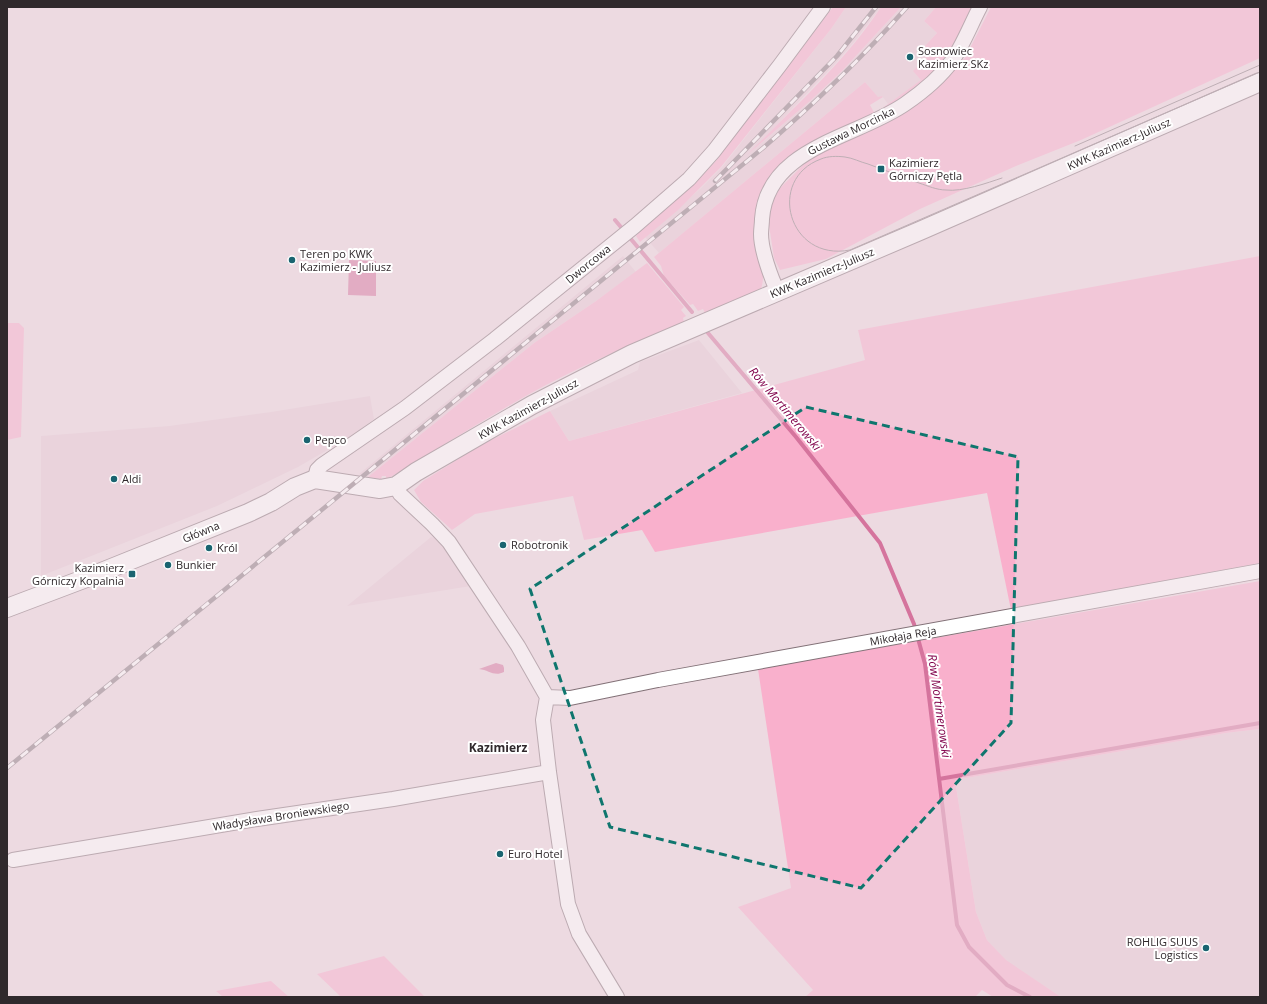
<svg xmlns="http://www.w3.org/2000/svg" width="1267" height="1004" font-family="'Open Sans',sans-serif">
  <rect width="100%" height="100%" fill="#eddae1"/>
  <!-- built -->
  <path fill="#e6cbd5" d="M846 7H881L855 41 835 64 752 151 810 101 842 71 901 7H936L924 21 937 33 921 50 927 56 922 80 888 104 882 96 878 98 865 82 659 253 645 237 700 189 722 167 831 29Z
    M623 256 636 272 596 301 534 343 368 477 359 474Z
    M699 340 742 393 569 441 550 411 638 370 640 362Z
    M370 396 374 419 350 437 298 467 217 506 41 576V436L169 426 271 412Z
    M431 537 441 540 471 586 347 606Z
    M1260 729V997H1061L1006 961 987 940 976 912 955 780 1226 733Z"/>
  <!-- green -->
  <path fill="#f9b0cc" d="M833 7H846L831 29 721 167 677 211 640 242 636 236 642 229 698 180 715 162Z
    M881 7H901L842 71 810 101 747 155C792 109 845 62 881 7Z
    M936 7H973C967 20 961 34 954 46 938 74 911 94 884 110V107L888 104 921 80 913 71 927 56 921 50 937 33 924 21Z
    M991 7H1260V58L1081 140 1016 166 920 209 826 259 780 270 774 258 768 219 775 193 810 158 863 134 912 108 965 58Z
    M865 82 878 97 882 96 883 97 870 105 875 114 762 191C758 201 755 213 755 224 755 245 768 269 761 289L705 313 703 309 698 311 693 304 690 305 664 276 661 266 654 257Z
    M1260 256V563L1011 610 987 493 655 552 642 530 584 540 573 496 475 514 452 530 421 502 414 490 423 481 481 445 550 411 569 441 865 360 858 330Z
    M647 263 684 307 681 310 686 316 683 318 684 322C651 337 617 350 584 366 516 398 453 440 389 478L386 479V476H382L381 479 368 477 534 343 596 301Z
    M7 323H19L24 328 21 437 7 440Z
    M1260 581V729L1226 733 955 780 976 912 987 940 1006 960 1061 997H993L982 990 975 997H805L813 990 738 907 791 888 758 669Z
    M384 956 425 997H341L317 974Z
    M271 981 289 997H223L216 991Z"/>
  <!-- water -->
  <path fill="#d5749d" d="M349 260 376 261V296L348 295Z
    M496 663 503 665 504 668V672C494 677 489 670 479 669Z"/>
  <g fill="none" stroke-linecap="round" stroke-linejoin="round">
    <!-- stream -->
    <path stroke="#d5749d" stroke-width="4" d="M615 220 692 312
      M708 333 796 437 880 543 914 624 925 664 957 925 969 947 1007 985 1030 997
      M939 779 1260 723"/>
    <!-- minor casing -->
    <g stroke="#827177" stroke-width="16">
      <path id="minor" d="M778 292C771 278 761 250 761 234 761 229 762 224 762 219 767 147 856 138 905 104 921 93 941 76 952 61 963 45 971 24 980 7
        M315 479 317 470 322 465 405 408 495 339 635 226 689 179 714 151 780 65 823 7
        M396 486 400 494 432 524 449 542 518 646 547 697 543 720 549 772 568 904 579 934 617 997
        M547 697 570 698 658 680 1260 571
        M13 860 257 819 393 799 549 772"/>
    </g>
    <!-- tertiary casing -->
    <g stroke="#827177" stroke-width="20">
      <path id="tertiary" d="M7 608 89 577 248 513 271 502 295 487 315 479 380 489 396 486 416 472 532 405 632 354 922 230 1260 82"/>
    </g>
    <!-- minor -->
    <use href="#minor" stroke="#fff" stroke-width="14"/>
    <!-- tertiary -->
    <use href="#tertiary" stroke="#fff" stroke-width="18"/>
    <!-- tram -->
    <path stroke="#86797e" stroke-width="1" d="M1075 146 1260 65
      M1002 178C987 183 962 192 946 190 937 190 928 186 919 183 902 177 885 170 868 164 860 162 853 158 845 157 837 156 828 156 821 159 766 179 788 262 850 250L1260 72"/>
    <!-- rail casing -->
    <g stroke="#86797e" stroke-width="4.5">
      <path id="rail" d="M715 181 837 56 876 7
        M7 768 763 148C814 104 862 58 907 7"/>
    </g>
    <!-- rail -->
    <use href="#rail" stroke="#fff" stroke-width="3" stroke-dasharray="9" stroke-linecap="butt"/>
  </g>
  <!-- marked area -->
  <path d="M0 0H1267V1004H0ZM806 407 1018 457 1011 723 861 888 610 827 530 589Z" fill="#eddae1" fill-opacity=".55" fill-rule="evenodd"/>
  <path fill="none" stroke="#0f766e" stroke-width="3" stroke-dasharray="8 5" stroke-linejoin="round" d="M806 407 1018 457 1011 723 861 888 610 827 530 589Z"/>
  <!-- markers -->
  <g fill="#1a6470" stroke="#fff" stroke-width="1.5">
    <circle cx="910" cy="57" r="4"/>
    <rect x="877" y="165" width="8" height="8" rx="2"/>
    <circle cx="292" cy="260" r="4"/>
    <circle cx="307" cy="440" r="4"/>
    <circle cx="114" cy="479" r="4"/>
    <circle cx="503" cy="545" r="4"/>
    <circle cx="209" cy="548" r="4"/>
    <circle cx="168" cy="565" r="4"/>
    <rect x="128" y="570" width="8" height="8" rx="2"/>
    <circle cx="500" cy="854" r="4"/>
    <circle cx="1206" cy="948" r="4"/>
  </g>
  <g text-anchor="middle" stroke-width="4" stroke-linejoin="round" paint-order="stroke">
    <!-- poi labels -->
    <g font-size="11" fill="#30292c" stroke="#fff" text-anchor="start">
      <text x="918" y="55">Sosnowiec<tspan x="918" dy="13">Kazimierz SKz</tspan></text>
      <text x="889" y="167">Kazimierz<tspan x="889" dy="13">Górniczy Pętla</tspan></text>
      <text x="300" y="258">Teren po KWK<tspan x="300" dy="13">Kazimierz - Juliusz</tspan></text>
      <text x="315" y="444">Pepco</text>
      <text x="122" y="483">Aldi</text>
      <text x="511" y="549">Robotronik</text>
      <text x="217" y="552">Król</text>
      <text x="176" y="569">Bunkier</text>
      <text x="124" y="572" text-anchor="end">Kazimierz<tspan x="124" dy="13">Górniczy Kopalnia</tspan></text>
      <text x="508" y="858">Euro Hotel</text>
      <text x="1198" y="946" text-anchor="end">ROHLIG SUUS<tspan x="1198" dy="13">Logistics</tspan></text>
    </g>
    <!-- street labels -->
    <g font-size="11" fill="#30292c" stroke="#fff">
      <text transform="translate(851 131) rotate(-26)" y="4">Gustawa Morcinka</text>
      <text transform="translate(1119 144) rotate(-24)" y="4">KWK Kazimierz-Juliusz</text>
      <text transform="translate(588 264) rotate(-39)" y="4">Dworcowa</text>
      <text transform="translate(822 273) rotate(-23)" y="4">KWK Kazimierz-Juliusz</text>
      <text transform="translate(528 409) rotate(-29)" y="4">KWK Kazimierz-Juliusz</text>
      <text transform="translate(201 532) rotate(-22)" y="4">Główna</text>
      <text transform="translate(903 636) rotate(-10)" y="4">Mikołaja Reja</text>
      <text transform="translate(281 816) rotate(-9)" y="4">Władysława Broniewskiego</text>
    </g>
    <!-- water labels -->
    <g font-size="12" font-style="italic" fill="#80024b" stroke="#fff">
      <text transform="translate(785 409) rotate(50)" y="4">Rów Mortimerowski</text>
      <text transform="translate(939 706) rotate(82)" y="4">Rów Mortimerowski</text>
    </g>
    <!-- neighbourhood labels -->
    <g font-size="12" font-weight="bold" fill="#30292c" stroke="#fff">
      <text x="498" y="752">Kazimierz</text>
    </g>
  </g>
  <!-- border -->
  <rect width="1267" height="1004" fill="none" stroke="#30292c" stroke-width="16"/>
</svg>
